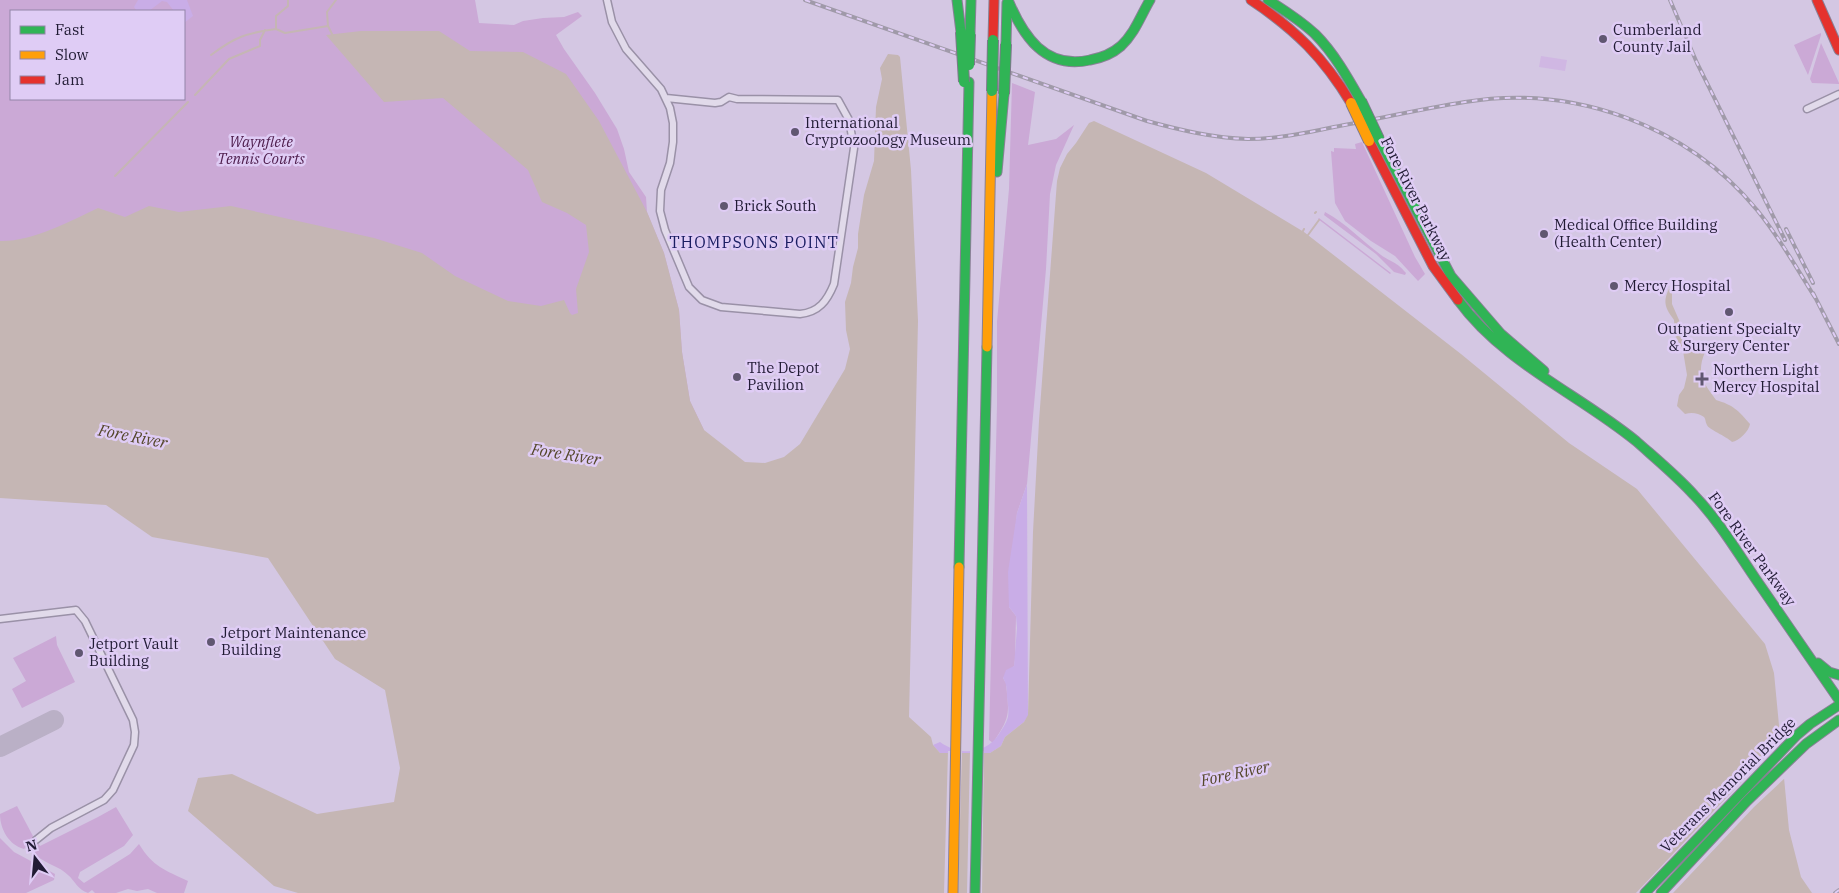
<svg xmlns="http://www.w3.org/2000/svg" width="1839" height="893" font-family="'IBM Plex Serif',serif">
  <rect width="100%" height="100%" fill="#d4c7e3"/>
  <!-- farmland -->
  <path fill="#d0b7e3" d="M1541 56 1567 60 1565 71 1539 67Z"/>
  <!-- green -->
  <path fill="#cba9d6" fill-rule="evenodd" d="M0 0H475L479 23 514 25 523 21 543 18 564 17 578 12 582 16 556 35 564 49 595 93 617 129 624 149 629 172 646 197 647 212 664 253 679 310 682 352 690 401 704 430 0 317ZM11 11H184V99H11Z
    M1821 33V35L1808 75 1794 45Z
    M1821 43 1839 83V84L1812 83 1810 79Z
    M1012 83 1035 92 1028 145 1056 139 1074 125 1056 165 1050 194 1046 269 1027 484 1017 513 1009 595V607L1016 616 1015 659 1014 666 1003 678 1006 683C1009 714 1011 716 993 743L989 740 997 405V322L1009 189Z
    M1362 142 1415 257 1425 274 1418 281 1395 256 1371 241 1345 221 1335 203 1331 151 1334 152V148L1356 149 1355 144Z
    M1325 212C1346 223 1362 241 1381 255 1392 263 1396 261 1406 273L1405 275 1394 272 1376 254 1324 215Z
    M1319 218 1391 273 1390 274 1318 219Z
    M56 636 57 645 75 682 22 708 12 689 26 681 13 658Z
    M17 806 34 838 24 849C9 845 0 829 0 814Z
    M116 807 133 835 124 846 80 872 78 878 84 883 130 854 139 844C153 867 165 870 188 881L184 893H157L148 889 137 891 128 889 116 893H95L92 890 88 893C78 890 75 881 68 875 59 866 46 864 37 856 34 853 34 849 35 845L38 843 40 846 98 817Z
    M0 838 14 852 55 874 54 880 26 893H0Z"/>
  <!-- sand -->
  <path fill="#c9ade7" d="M138 0H187L193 16 184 23V11H174L167 2 162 1 149 11H137L134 7Z
    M1027 484 1028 716 1024 722 1005 737 1001 746 990 753H940L933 745 940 742C960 756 985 755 999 734 1002 729 1006 724 1008 717 1009 711 1008 704 1007 697 1007 691 1007 684 1003 678L1006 670 1014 666 1017 628 1016 616 1009 607 1008 572 1017 513Z"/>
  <!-- water -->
  <path fill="#c5b6b4" d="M361 31H439L470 51 523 52 566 74 599 121 647 212 664 253 679 310 682 352 690 401 704 430 745 462 765 463 784 457 800 444 845 369 850 349 846 330 845 302 851 283 853 267 858 248V234L864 195 874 161 876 107 882 79 880 68 888 54 898 55 900 57 911 170 918 321 909 717 931 737 933 745 940 753H990L1001 746 1005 737 1024 722 1028 715 1033 532 1039 421 1057 181 1060 168 1067 154 1076 143 1089 123 1094 121 1206 173 1304 232 1461 354 1569 443 1637 489 1765 644 1774 673 1789 830 1801 877 1812 893H298L274 886 188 811 198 778 232 774 317 814 394 802 400 768 385 690 335 659 268 558 152 537 106 505 0 498V241C31 242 71 221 98 208L125 217 149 206 179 212 231 206 374 238 422 253 455 276 508 301 541 306 564 300 570 313 572 315 578 313 576 289 589 252 586 225 567 213 542 202 528 170 443 98 384 102 326 35Z
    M1669 289H1672V304L1679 320 1685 342C1691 348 1699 344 1705 352 1696 374 1703 382 1716 400 1733 405 1738 410 1750 424 1749 431 1739 441 1732 442 1726 436 1708 429 1707 425 1705 422 1706 419 1704 417 1698 413 1692 412 1685 414L1677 406 1679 395 1684 388 1687 375 1683 351 1675 335 1674 320C1666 309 1662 303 1669 289Z"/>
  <!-- pier -->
  <path fill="#d4c7e3" d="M1783 738 1786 777 1754 807 1673 893H1636Z
    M948 751H962L958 893H944Z
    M970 751H984L982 893H967Z"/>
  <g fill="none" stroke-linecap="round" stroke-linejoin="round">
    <!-- stream -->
    <path stroke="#c5b6b4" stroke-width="2" d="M288 0V6L276 16V29L285 33 328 26
      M333 36 328 26 327 12 336 0
      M211 55C235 37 246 33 276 29
      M195 95 229 59 260 46V40L265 30
      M115 176 188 102
      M1315 213 1316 212
      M1303 231 1304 229
      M1308 235 1319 220"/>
    <!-- taxiway -->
    <path stroke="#bab0c6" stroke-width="20" d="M0 747 54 720"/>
    <!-- street casing -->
    <g stroke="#9a91a7" stroke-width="9">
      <path id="street" d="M607 0 612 22 626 49 661 89 670 108 673 123V142L670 163 661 190 660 211 665 230 689 287 702 300 721 307 800 314C819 312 827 301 834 284L854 148 849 120 838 100 737 99 729 97 721 102 715 103 666 98
        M1807 109 1839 94
        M0 619 76 610 85 621 133 720 135 732 134 745 113 790 104 800 51 828 36 840"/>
    </g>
    <!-- fast casing -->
    <g stroke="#898196" stroke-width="11">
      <path id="fast" d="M957 0 961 32
        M1008 0C1023 36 1045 70 1090 60 1101 58 1113 53 1121 46 1135 33 1141 15 1150 0
        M1268 0C1284 10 1301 21 1315 34 1334 53 1348 78 1361 101
        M970 34 971 0
        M1006 44 1007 3
        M1379 139 1451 276 1501 334 1544 371
        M997 172 1004 94
        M1458 300C1504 363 1577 393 1636 441 1655 458 1677 476 1694 495 1718 520 1736 550 1755 578 1783 619 1811 659 1839 700
        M959 567 969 82
        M1818 663 1829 672 1839 675
        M975 893 987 347
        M1645 893 1797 735 1810 724 1839 705
        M1661 893 1747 801 1806 744 1839 720"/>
    </g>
    <!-- slow casing -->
    <g stroke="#898196" stroke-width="11">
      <path id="slow" d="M987 347 992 91
        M953 893 959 567"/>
    </g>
    <!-- jam casing -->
    <g stroke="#898196" stroke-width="11">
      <path id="jam" d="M1251 0C1295 29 1324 58 1351 103
        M1817 0 1839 50
        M993 40 994 0
        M1369 141 1433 266 1458 300"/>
    </g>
    <!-- street -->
    <use href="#street" stroke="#e1daea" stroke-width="6"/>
    <!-- fast -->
    <use href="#fast" stroke="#30b455" stroke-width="9"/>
    <!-- slow -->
    <use href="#slow" stroke="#ff9f0a" stroke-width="9"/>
    <!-- jam -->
    <use href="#jam" stroke="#e5322d" stroke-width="9"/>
    <!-- rail casing -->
    <g stroke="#a09aa9" stroke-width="4">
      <path id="rail" d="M805 0 1147 121C1180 130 1213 138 1248 139 1277 139 1306 133 1334 127 1377 119 1421 109 1465 102 1573 84 1687 125 1757 210 1780 238 1797 269 1816 299
        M1670 0 1697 63 1785 240
        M1786 229 1813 283
        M1813 293 1839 344
        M1835 893 1839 890"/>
    </g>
    <!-- rail -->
    <use href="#rail" stroke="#dfccf5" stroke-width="2" stroke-dasharray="5.5" stroke-linecap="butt"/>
    <!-- fast-bridge casing -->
    <g stroke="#7f788c" stroke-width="12" stroke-linecap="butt">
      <path id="fast-bridge" d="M961 32 964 82
        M969 65 970 34
        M992 91 993 40
        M1004 94 1006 44
        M1361 101 1379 139"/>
    </g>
    <!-- slow-bridge casing -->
    <g stroke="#7f788c" stroke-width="12" stroke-linecap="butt">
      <path id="slow-bridge" d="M1351 103 1369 141"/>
    </g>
    <!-- fast-bridge -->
    <use href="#fast-bridge" stroke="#30b455" stroke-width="10"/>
    <!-- slow-bridge -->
    <use href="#slow-bridge" stroke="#ff9f0a" stroke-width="10"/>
  </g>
  <!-- markers -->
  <g fill="#605771" stroke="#dfccf5" stroke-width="2">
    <circle cx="1603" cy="39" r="5"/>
    <circle cx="795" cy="132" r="5"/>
    <circle cx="724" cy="206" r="5"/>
    <circle cx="1544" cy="234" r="5"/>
    <circle cx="1614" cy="286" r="5"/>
    <circle cx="1729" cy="312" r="5"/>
    <circle cx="737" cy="377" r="5"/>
    <path d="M1699.5 371.5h5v5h5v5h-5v5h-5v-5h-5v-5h5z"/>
    <circle cx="211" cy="642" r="5"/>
    <circle cx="79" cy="653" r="5"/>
  </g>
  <g text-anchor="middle" stroke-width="5" stroke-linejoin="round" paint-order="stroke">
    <!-- poi labels -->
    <g font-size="15" fill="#211b34" stroke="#dfccf5" text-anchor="start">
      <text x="1613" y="35">Cumberland<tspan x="1613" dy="17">County Jail</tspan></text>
      <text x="805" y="128">International<tspan x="805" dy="17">Cryptozoology Museum</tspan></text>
      <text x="734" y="211">Brick South</text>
      <text x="1554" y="230">Medical Office Building<tspan x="1554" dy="17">(Health Center)</tspan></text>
      <text x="1624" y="291">Mercy Hospital</text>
      <text x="1729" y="334" text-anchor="middle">Outpatient Specialty<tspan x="1729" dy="17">&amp; Surgery Center</tspan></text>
      <text x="747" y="373">The Depot<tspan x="747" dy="17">Pavilion</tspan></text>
      <text x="1713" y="375">Northern Light<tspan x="1713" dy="17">Mercy Hospital</tspan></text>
      <text x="221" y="638">Jetport Maintenance<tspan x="221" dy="17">Building</tspan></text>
      <text x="89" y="649">Jetport Vault<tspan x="89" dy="17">Building</tspan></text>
    </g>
    <!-- park labels -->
    <g font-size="15" font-style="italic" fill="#512150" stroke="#dfccf5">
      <text x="261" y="147">Waynflete<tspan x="261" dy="17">Tennis Courts</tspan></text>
    </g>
    <!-- street labels -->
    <g font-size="15" fill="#211b34" stroke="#dfccf5">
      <text transform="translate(1416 199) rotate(63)" y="5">Fore River Parkway</text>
      <text transform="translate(1752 549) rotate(54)" y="5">Fore River Parkway</text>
      <text transform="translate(1728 785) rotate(-45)" y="5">Veterans Memorial Bridge</text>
    </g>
    <!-- neighbourhood labels -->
    <g font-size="16" letter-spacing="1" fill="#1a1d61" stroke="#dfccf5">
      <text x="754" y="248">THOMPSONS POINT</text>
    </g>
    <!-- water labels -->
    <g font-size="16" font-style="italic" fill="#54472a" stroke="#dfccf5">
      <text transform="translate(133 436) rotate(11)" y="6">Fore River</text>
      <text transform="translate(566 454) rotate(9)" y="6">Fore River</text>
      <text transform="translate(1235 773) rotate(-12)" y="6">Fore River</text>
    </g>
  </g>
  <!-- legend -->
  <rect x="10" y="10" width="175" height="90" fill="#dfccf5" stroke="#9385a8"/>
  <rect x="20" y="26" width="25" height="8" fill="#30b455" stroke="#9385a8"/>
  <text x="55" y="35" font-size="15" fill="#211b34">Fast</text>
  <rect x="20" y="51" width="25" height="8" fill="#ff9f0a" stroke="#9385a8"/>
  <text x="55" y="60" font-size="15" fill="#211b34">Slow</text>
  <rect x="20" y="76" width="25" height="8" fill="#e5322d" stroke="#9385a8"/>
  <text x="55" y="85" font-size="15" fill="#211b34">Jam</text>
  <!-- north arrow -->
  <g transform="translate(35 858) rotate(344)" stroke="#dfccf5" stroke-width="4" paint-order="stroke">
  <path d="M0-4L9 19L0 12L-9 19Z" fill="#211b34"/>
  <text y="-8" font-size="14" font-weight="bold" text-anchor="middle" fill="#211b34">N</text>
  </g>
</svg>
